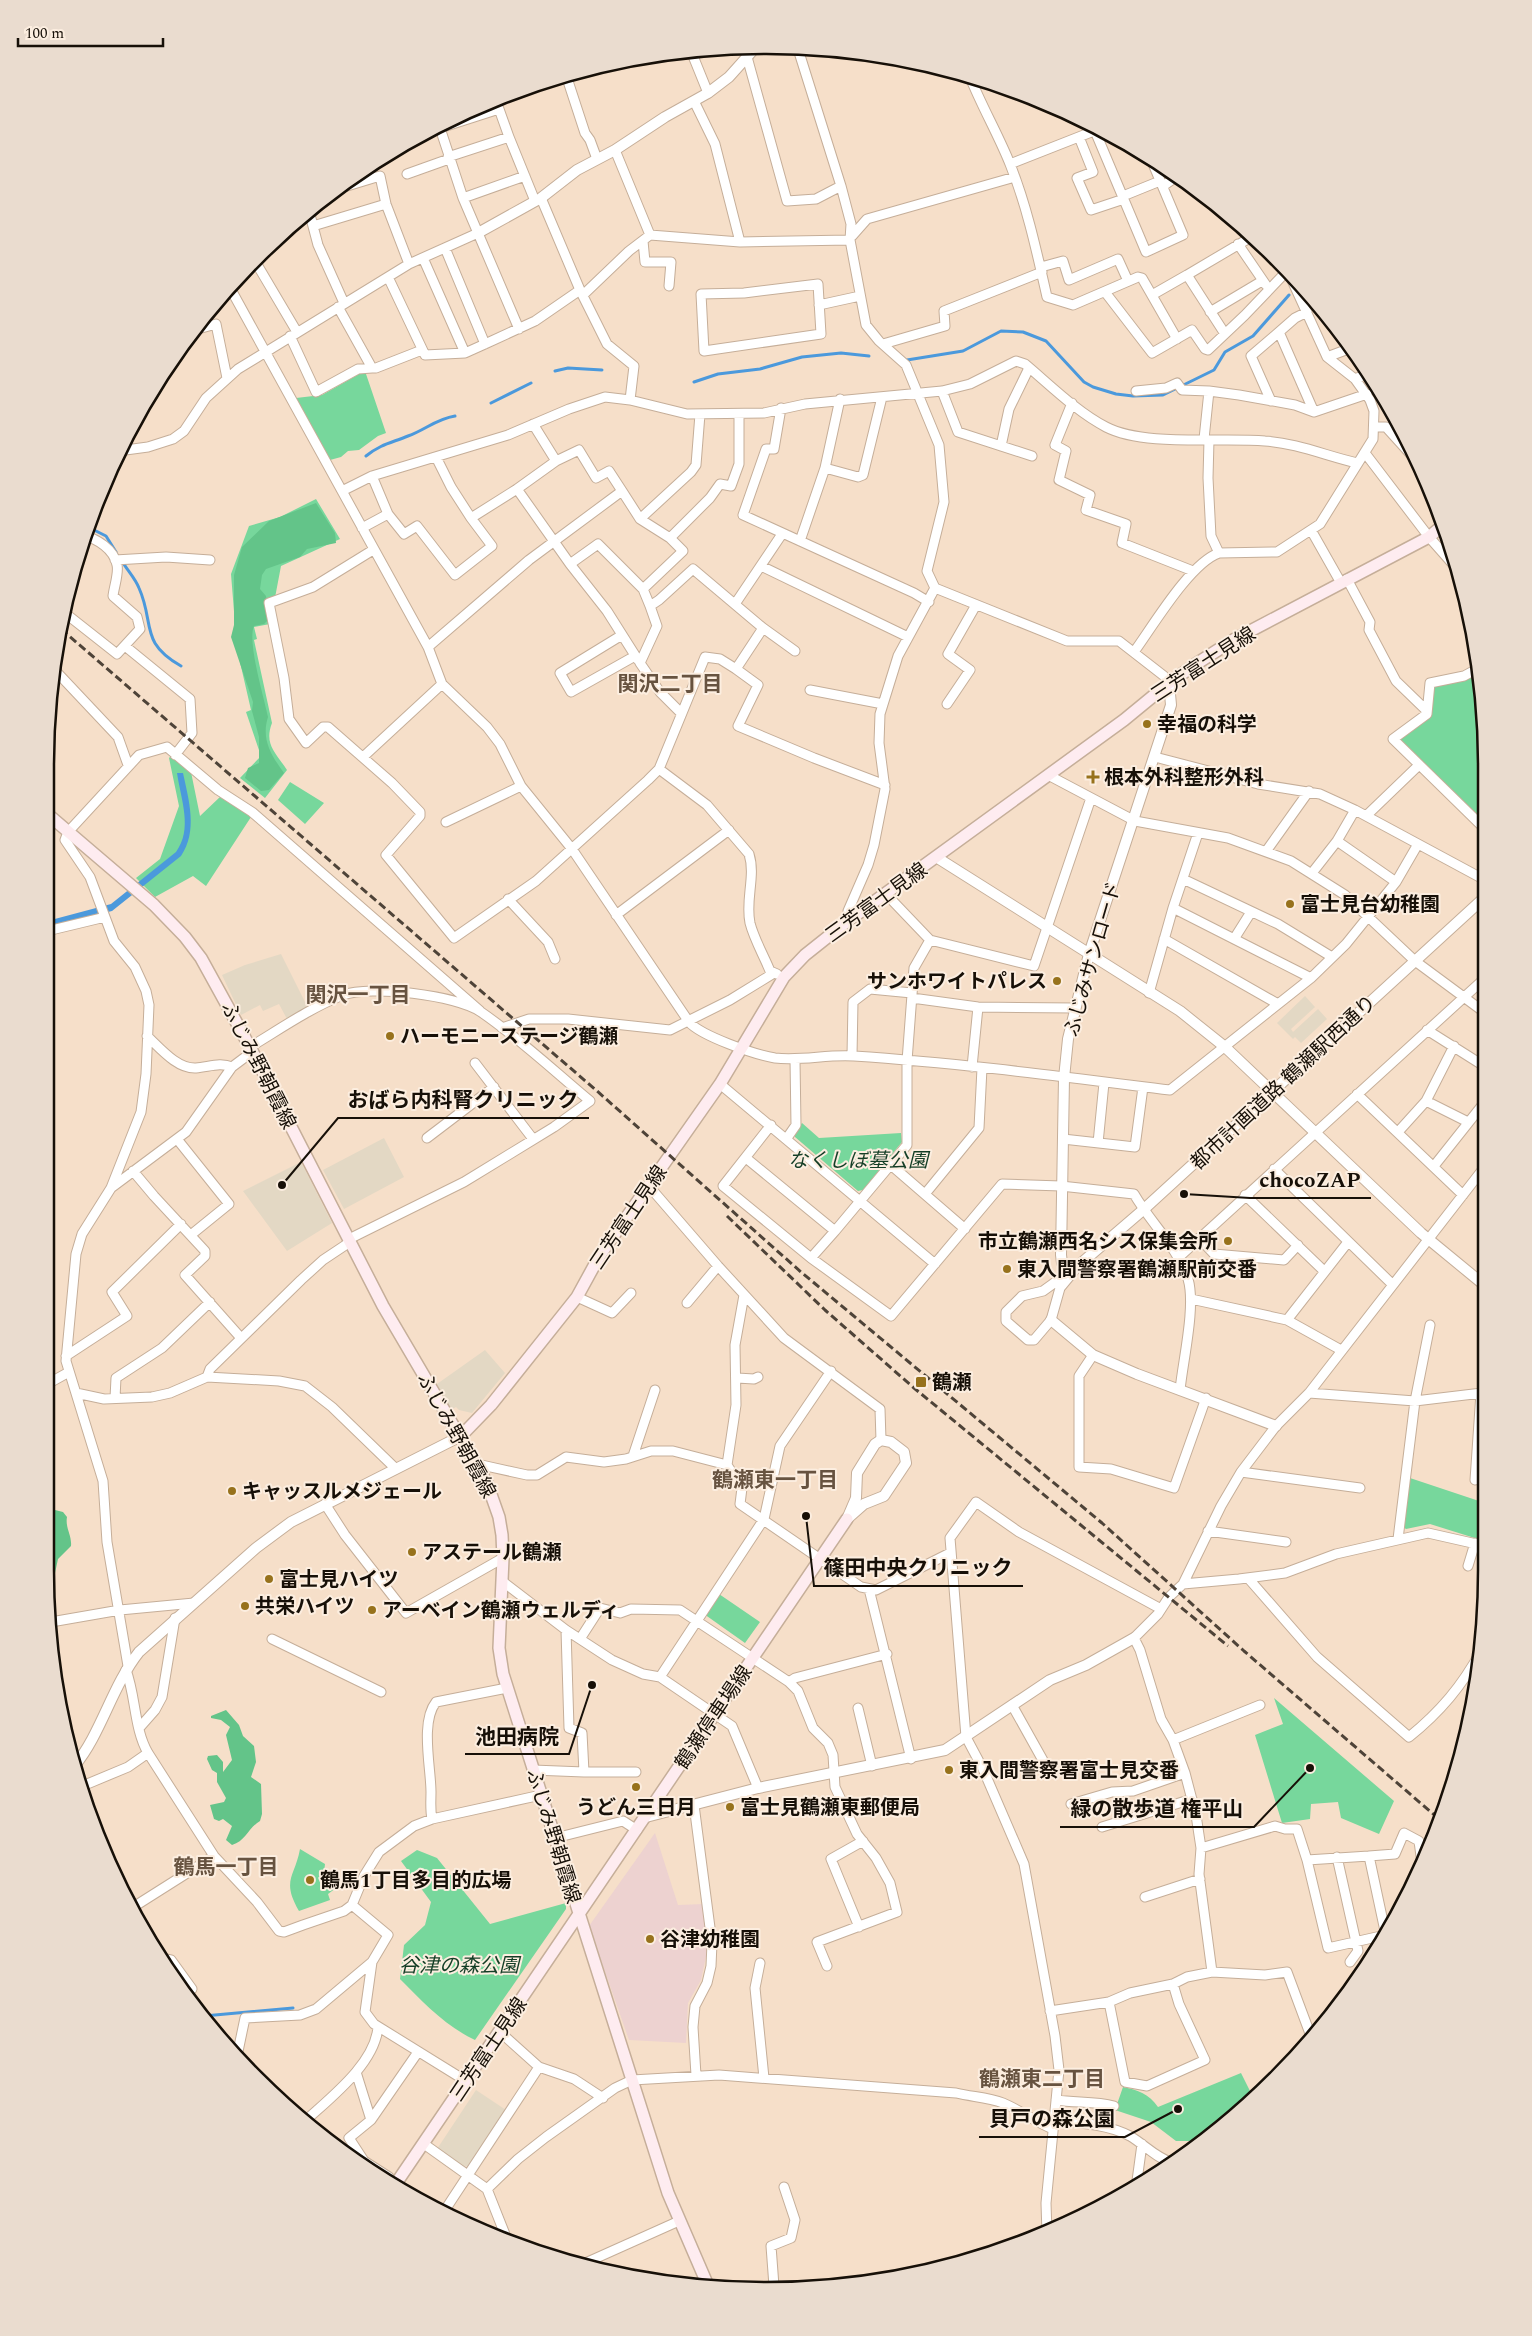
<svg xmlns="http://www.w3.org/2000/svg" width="1532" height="2336" font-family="Spectral,'Noto Sans JP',serif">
  <rect width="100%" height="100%" fill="#f6dfc9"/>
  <!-- commercial -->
  <path fill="#e3d8c4" d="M281 954 308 1008 287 1019 279 1004 263 1011 260 1005 241 1015 222 975 245 965Z
    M1305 996 1315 1007 1291 1029 1293 1032 1318 1009 1327 1019 1301 1043 1295 1037 1293 1039 1277 1023Z
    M384 1138 404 1177 344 1209 323 1170Z
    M301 1162 332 1223 287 1251 243 1191Z
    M485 1350 505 1373 472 1413 459 1410 456 1407 451 1410 437 1384Z
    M476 2090 506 2110 468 2166 463 2167 437 2149Z"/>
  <!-- education -->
  <path fill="#edd2d0" d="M655 1833 678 1905 704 1904 707 1952 701 1980 688 2003 686 2043 629 2040 589 1926Z"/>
  <!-- green -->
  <path fill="#77d79c" d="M361 373 366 374 386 433 378 436 359 450 348 451 341 457 330 460 296 398 322 395Z
    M316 499 340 539 281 566 270 624 254 627 257 639 254 640 272 723C264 744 275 752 287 770L265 798 240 778 261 756 246 712 251 710 237 649 231 574 249 526 280 517Z
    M1478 672 1485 719 1484 823 1399 742 1400 737 1430 716 1433 687 1436 684Z
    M171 756 191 772 200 816 221 796 251 817 206 886 193 876 155 897 136 878 160 859 179 806 169 758Z
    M290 782 324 803 305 824 278 800Z
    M802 1123 819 1138 901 1133 902 1142 863 1190 858 1191 795 1137V1132Z
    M1410 1478 1482 1502 1481 1540 1430 1524 1406 1529 1402 1526Z
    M719 1594 760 1622 745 1643 704 1614Z
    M1274 1698 1394 1801 1379 1834 1341 1818 1338 1802 1311 1804 1310 1819 1282 1823 1255 1735 1283 1724Z
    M300 1849 325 1864 324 1873 336 1888 328 1894 330 1900 299 1911C281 1880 295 1877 300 1849Z
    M417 1850 437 1858 490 1924 566 1903V1909L475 2040C445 2026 423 2002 400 1979L404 1945 425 1925 431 1902 401 1861Z
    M1241 2073 1253 2097 1206 2141H1176L1151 2122 1115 2110 1123 2087C1138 2090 1149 2094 1158 2107Z"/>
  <!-- forest -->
  <path fill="#63c489" d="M316 503 335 533 336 543 307 549 300 557 266 569 262 575 260 589 266 596 268 620 264 624 254 626C247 642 264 697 268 717 261 739 271 755 284 773L269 790 261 791 245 778 248 768 259 763V737L252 711 253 702 231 637 234 625V575L242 547 269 521Z
    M51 1509 63 1512 67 1517C65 1528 72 1535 71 1546L58 1559 55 1573 51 1576Z
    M226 1710 239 1725 243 1736 254 1746 256 1762 251 1777 261 1784 262 1814 260 1821C248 1828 246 1841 232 1845L226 1840 232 1826 223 1819 219 1821 214 1819 210 1805 224 1802 226 1798 217 1782V1773L212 1770 207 1759 208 1756 217 1755 223 1762V1772L232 1760 226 1735 230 1727 221 1720 211 1718V1716Z"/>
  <!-- water -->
  <path fill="#4b99dc" d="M177 773H183C189 801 198 831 181 856L112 911 51 926V920L111 904 176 852C193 829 181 800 177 773Z"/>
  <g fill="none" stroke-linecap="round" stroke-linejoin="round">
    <!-- stream -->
    <path stroke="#4b99dc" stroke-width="3" d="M907 360 963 351 1001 331 1023 332 1046 341 1084 382 1093 387 1116 394 1133 396 1163 395 1214 370 1225 352 1253 336 1289 295
      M555 371 568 368 602 370
      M694 382 718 374 760 369 802 357 841 353 869 356
      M491 403 531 383
      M366 456C381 444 391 443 408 436 425 430 436 419 455 416
      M92 529 106 536 116 552
      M122 561C127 570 135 578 139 588 155 624 139 642 181 666
      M204 2016 293 2008"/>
    <!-- minor casing -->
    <g stroke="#c5ae99" stroke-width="11">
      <path id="minor" d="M798 49 841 186 851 224 850 240 866 325 879 341 906 365 939 445 944 502 927 571 935 588 1067 641H1119L1164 676 1169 683
        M691 51 708 93
        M747 57 787 201 816 199 841 186
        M566 75 585 133 590 140 597 159
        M970 77C982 107 998 134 1010 164 1027 206 1037 253 1047 297L1073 305 1138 277 1142 278 1177 339
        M694 101 715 144 740 242 850 240
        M439 125 463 198 519 329
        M440 128 499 109 509 137 448 157
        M1095 131 1146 252 1183 235 1151 159
        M509 137 535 201
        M1079 137 1093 172 1077 178 1091 210 1124 199
        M615 150 650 235
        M1010 164 1099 129
        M407 174 449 159
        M1163 186 1176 177
        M334 190 380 176 386 204 409 264
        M1123 196 1160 181
        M463 198 525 176
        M541 198 580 290 607 344 634 366 630 400
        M309 211 318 245 344 303
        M313 226 386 204
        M852 236 867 219 1015 177
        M643 241 645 262H671L669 286
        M1238 244 1266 285
        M445 248 485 344 535 321 580 290
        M423 258 465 353
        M255 261 297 332
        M1041 267 1063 261 1069 280 1118 259 1128 281
        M388 277 425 355 465 353 485 344
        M818 284 821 334 704 351 701 294 744 293Z
        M229 286 428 647 442 684 487 727 500 744 521 786 572 849 689 1022C701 1036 756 1055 775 1058 802 1061 828 1054 854 1056 960 1063 1065 1077 1170 1090L1311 978 1346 944 1396 882 1418 844
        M1105 292 1152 353 1192 330 1205 349 1208 350 1245 315 1286 272
        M583 295 629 251 650 235 740 242
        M1152 295 1187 275
        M819 305 860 296
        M338 307 372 368H376L422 350
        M1210 312 1262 281
        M198 329 216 324 227 378
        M1279 332 1295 318 1307 312
        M1225 334 1187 275 1253 236
        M290 336 316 392 358 369 372 368
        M883 344 945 326 944 311 1042 272
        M1327 357 1351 348
        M1355 379 1367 374
        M942 391 958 432 1032 456
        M1136 391 1166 388 1177 383 1182 390 1209 391 1239 395 1295 405 1314 412 1367 394
        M1271 401 1251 356 1279 332 1314 412
        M1072 403 1055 445 1066 451 1059 480 1090 495 1086 510 1126 524 1122 543 1193 571
        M781 408 774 449H766L743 515 914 593 929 602
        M533 424 556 461
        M1374 427H1386L1414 458 1416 457
        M1204 439 1209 391
        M1209 440 1208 478 1211 536 1219 553
        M1001 446 1009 409 1029 368
        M118 451 148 447 173 439 184 431 206 398 238 369 409 264 478 233
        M1365 453 1429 537 1459 571
        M436 457 451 487 471 518 517 489 570 564 598 544 643 589 650 606
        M825 468 858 477 863 475 882 397
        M517 489 556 461 579 450 596 478 609 471 622 491
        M342 491 372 476
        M388 514 404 534 417 526 455 575 492 546 471 518
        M640 519 691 472 696 465 700 414
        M362 528 388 514 372 476 508 435 569 409 605 397 630 400 687 414 764 413 805 404 942 391 970 384 1016 361 1025 364C1050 385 1077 412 1106 427 1145 447 1220 437 1265 441 1296 443 1327 456 1357 463
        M1311 530 1341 583
        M670 538 710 498 720 484 731 486 739 464V414
        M800 541 825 468 840 399
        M373 550 313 587 269 603 284 678 289 719 306 743 323 727H328L392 783 420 812V816L386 855 454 938 536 881 648 780 659 769 705 657 720 659 736 669 763 628
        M115 560 166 557 210 560
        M570 564 607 611 638 660
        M761 566 908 637
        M1347 579 1370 622 1369 630 1396 681 1427 711
        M735 604 782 534
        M65 613 117 654 140 629 137 617 113 596C114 587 119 573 117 565 114 549 97 539 83 535
        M622 635 560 673 571 692 635 656
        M125 646 190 699 192 733 175 755
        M428 647 529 560 622 491 640 519 670 538 683 551 643 589
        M1134 652C1153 626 1190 563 1219 553L1277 552 1320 524 1373 439 1374 411 1370 400 1355 379 1327 357 1290 276
        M52 667 118 737 128 765
        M736 669 758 685 738 726 814 758 885 785
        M1477 669 1464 676 1430 683 1427 714 1393 739 1485 829
        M810 690 883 704
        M947 704 970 670 948 654 976 605
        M681 713 660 692 640 663 657 626 650 606 659 600 693 569 763 628 795 651
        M363 757 442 684
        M1155 757 1258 784 1320 794 1355 810 1485 880
        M659 769 707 805 749 854C756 876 745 900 750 923 754 939 764 956 770 971L777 974
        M1048 775 1135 821 1228 838 1291 861 1345 895 1415 961 1484 1012
        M1366 816 1419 765
        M446 822 521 786
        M1337 841 1396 882
        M1267 850 1309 791
        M1312 873 1337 841 1355 810
        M1183 879 1278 924 1332 957
        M886 894 930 940 1034 966 1091 798
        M508 899 548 942 555 959
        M1173 908 1311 978
        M616 915 729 830
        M849 920 848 911 868 865 874 845 885 789 879 743 880 714 898 656 935 588
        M51 930 105 917
        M1164 939 1278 1004
        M1234 939 1251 912
        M1149 993 1173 908 1198 833
        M912 998 978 1007 1075 1008
        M502 1028 529 1019H568L670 1030 730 1000 774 973
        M1427 1030 1484 1066
        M147 1036C160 1048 177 1069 196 1068 209 1067 220 1062 232 1067
        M250 1047C280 1029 310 1008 343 995 371 985 456 995 481 1012 519 1038 554 1071 590 1101L554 1127 464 1182 349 1239
        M852 1056 853 1002 870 989 912 993
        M475 1063 533 1139
        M972 1067 978 1007
        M720 1084 935 1264
        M1357 1094 1463 1195
        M1426 1101 1468 1122
        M771 1125 723 1186 811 1258 891 1316 1002 1184 1061 1186 1134 1194C1150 1222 1178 1248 1188 1279 1196 1306 1183 1360 1180 1390
        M1398 1132 1426 1101 1454 1046
        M427 1138 494 1087
        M787 1138 796 1125 795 1060
        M177 1139 229 1204 192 1234
        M1063 1139 1135 1147 1143 1087
        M1098 1143 1104 1083
        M746 1158 835 1231 907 1145V1061L914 968 930 940
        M891 1165 965 1229
        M1434 1166 1484 1103
        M1274 1169 1392 1284
        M133 1171 154 1196 205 1251V1256L185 1275 241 1338
        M648 1185 718 1266 784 1338 880 1409 881 1440
        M111 1188 141 1112 146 1074 149 1005 146 991 135 967 114 941 90 877 65 840 68 832 139 755 167 747 218 790 252 812 480 1011
        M925 1194 979 1128 982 1068
        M1245 1195 1324 1271
        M1199 1238 1214 1254 1284 1260 1298 1245
        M811 1258 835 1231
        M1178 1258 1484 979
        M1079 1265 1060 1288 1051 1320 1034 1340H1028L1006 1321V1312L1022 1296 1043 1291Z
        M577 1297 612 1313 631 1293
        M1191 1299 1287 1320 1348 1242
        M687 1303 718 1266
        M1287 1320 1341 1350
        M1093 1355 1079 1376V1467L1111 1469 1174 1488 1206 1398
        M66 1356 127 1316 112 1292 181 1224
        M207 1377 210 1369 301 1280 323 1260 350 1242
        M737 1378 754 1379 758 1377
        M51 1382 69 1372
        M76 1393 104 1399 152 1397 170 1393 207 1377 279 1381 305 1386 332 1407 395 1468
        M1309 1393 1415 1401 1482 1393
        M115 1398 116 1378 162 1348 210 1302
        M633 1456 655 1390
        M477 1464 527 1475H537L566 1457 604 1462 626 1459 651 1451H673L727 1465 742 1488 740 1504 861 1587 876 1590 950 1553
        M727 1465 736 1405 735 1345 744 1295
        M1241 1472 1360 1488
        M1475 1480 1481 1393
        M325 1504 345 1535 406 1613 503 1558
        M1208 1531 1286 1542
        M1398 1539 1415 1401 1430 1325
        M1468 1566 1475 1543
        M1248 1578 1317 1657 1409 1737C1440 1712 1462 1686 1481 1651
        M502 1581 566 1630 612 1660 643 1674 660 1677 732 1726 758 1788
        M1183 1584 1239 1579 1285 1573 1336 1554 1428 1533 1481 1545
        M869 1589 911 1759
        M51 1622 120 1610 194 1603
        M272 1639 381 1692
        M580 1639 600 1608 620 1613 631 1609 680 1610 789 1682 798 1691 813 1728 828 1743 833 1755 835 1787 857 1834 876 1858 890 1883 897 1912 817 1942 827 1966
        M128 1666 107 1542 103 1481 66 1361 76 1254 82 1234 111 1188 186 1132 232 1067 252 1052
        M126 1670C136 1697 134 1729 148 1753L214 1856 257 1902 279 1931 284 1932 303 1925 344 1911 352 1905 364 1876 379 1852 414 1826 432 1819 541 1795
        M660 1677 764 1519 780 1446 831 1371
        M789 1682 795 1678 887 1654
        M1012 1705 1045 1764
        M858 1708 872 1766
        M140 1727 155 1710 162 1697 175 1618
        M1173 1740 1260 1705
        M533 1770 584 1772 582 1733 569 1728 566 1630
        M584 1772H636
        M80 1787 128 1767 148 1753
        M1071 1804 1112 1792 1133 1791 1185 1773
        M694 1805 712 1943 711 1966 707 1983 695 2006 693 2027 696 2075
        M432 1819C430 1809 431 1802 431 1792 431 1768 420 1722 436 1702L507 1688
        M1102 1827 1192 1799
        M555 1838 623 1821 637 1830
        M1201 1848 1275 1826 1285 1829H1297L1307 1860 1328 1948 1381 1936
        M1369 1856 1395 1854 1404 1833 1419 1841 1422 1864
        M1337 1857 1358 1951 1350 1962
        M1307 1860 1369 1856 1385 1931
        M1145 1897 1200 1879
        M1405 1900 1407 1891
        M352 1905 388 1935 372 1962 365 2012 374 2024 466 2081
        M135 1906 214 1856
        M859 1927 831 1859 863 1841
        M159 1955 161 1958 171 1960 192 1989 185 1993
        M760 1963 755 1988 764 2078
        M1212 1972 1265 1975 1287 1972 1312 2039
        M1109 2002 1125 2082 1147 2086 1205 2060 1179 2004 1173 1984
        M1050 2011 1109 2002 1130 1993 1173 1984 1187 1977 1212 1972 1199 1874 1201 1848 1196 1815 1185 1773 1173 1740 1161 1719 1140 1650 1134 1638 1158 1614 1169 1597 1183 1584 1221 1506 1241 1472 1276 1426 1309 1393 1483 1169
        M500 2032 539 2067 574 2079 603 2098
        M237 2056 245 2018 300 2015 316 2009 372 1962
        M356 2072 371 2120
        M1056 2100C1076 2103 1095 2101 1114 2106
        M1054 2121C1079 2123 1107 2124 1130 2136 1145 2145 1156 2158 1173 2163
        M304 2122C330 2098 375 2064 378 2027
        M424 2144 487 2189 508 2242
        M389 2177 364 2161 349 2138 371 2120 418 2052
        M1136 2188 1142 2144
        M487 2189 518 2159 546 2137 615 2088 632 2080 719 2075 956 2093C972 2097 988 2097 1003 2103 1020 2110 1035 2122 1053 2129
        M445 2210 539 2067
        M1047 2234 1046 2203 1059 2070 1055 2036 1024 1864 983 1769 966 1737 950 1538 976 1502 1019 1532 1161 1609
        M583 2264 679 2221
        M774 2286 771 2246 791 2238 795 2220 784 2187"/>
    </g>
    <!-- tertiary casing -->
    <g stroke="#c5ae99" stroke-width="12">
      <path id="tertiary" d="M478 233 541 198 577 170 615 150 665 117 708 93 729 77 755 48
        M936 857 1180 1011 1225 1047 1421 1233 1483 1284
        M1079 1265 1143 1210 1485 897
        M1067 1272 1062 1263 1061 1255 1064 1078 1068 1039 1089 954 1171 705 1169 683
        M1051 1320 1093 1355 1137 1374 1276 1426
        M881 1440 891 1442 904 1452 906 1463 884 1496 864 1504 847 1519 856 1498 857 1473 875 1444Z
        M75 1765C101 1734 112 1686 139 1652L256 1548 291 1522 461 1436
        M646 1817 758 1788 945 1750 1050 1680 1086 1665 1134 1638"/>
    </g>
    <!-- secondary casing -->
    <g stroke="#c5ae99" stroke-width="14">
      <path id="secondary" d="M51 817 154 905 185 937 201 958 250 1047 383 1306 487 1483 499 1517 502 1535 503 1558 499 1648 503 1674 668 2193 709 2288
        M461 1436 491 1405 577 1297 600 1255 720 1084 784 977 805 955 849 920 1124 720 1169 683 1196 664 1235 639 1429 537 1442 526
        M397 2182 847 1519"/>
    </g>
    <!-- minor -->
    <use href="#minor" stroke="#fff" stroke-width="9"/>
    <!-- tertiary -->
    <use href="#tertiary" stroke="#fff" stroke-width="10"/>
    <!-- secondary -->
    <use href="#secondary" stroke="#feecf0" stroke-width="11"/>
    <!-- rail -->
    <path stroke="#4e4338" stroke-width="3" stroke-dasharray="8 4" stroke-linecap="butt" d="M61 629 597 1091 801 1272 1102 1523 1244 1651 1439 1819
      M727 1216 825 1310 914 1388 1228 1646"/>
  </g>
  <!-- markers -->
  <g fill="#97721c" stroke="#fceee0" stroke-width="2">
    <circle cx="1147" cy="724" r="5"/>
    <path d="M1090.5 769.5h5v5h5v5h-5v5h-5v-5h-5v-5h5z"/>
    <circle cx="1290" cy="904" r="5"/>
    <circle cx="1057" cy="981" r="5"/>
    <circle cx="390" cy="1036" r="5"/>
    <circle cx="1228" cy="1241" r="5"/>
    <circle cx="1007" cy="1269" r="5"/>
    <rect x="915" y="1376" width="12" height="12" rx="2.5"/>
    <circle cx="232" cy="1491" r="5"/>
    <circle cx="412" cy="1552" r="5"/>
    <circle cx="269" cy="1579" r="5"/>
    <circle cx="245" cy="1606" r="5"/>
    <circle cx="372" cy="1610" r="5"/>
    <circle cx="949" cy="1770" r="5"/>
    <circle cx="636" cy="1787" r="5"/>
    <circle cx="730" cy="1807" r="5"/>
    <circle cx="310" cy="1880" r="5"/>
    <circle cx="650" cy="1939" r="5"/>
  </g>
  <g text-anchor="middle" stroke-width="4" stroke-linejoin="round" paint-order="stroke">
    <!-- street labels -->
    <g font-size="20" fill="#171008" stroke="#fceee0">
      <text transform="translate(1203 664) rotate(-33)" y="7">三芳富士見線</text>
      <text transform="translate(876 902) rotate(-36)" y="7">三芳富士見線</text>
      <text transform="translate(1092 959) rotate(-74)" y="7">ふじみサンロード</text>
      <text transform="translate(259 1065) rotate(63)" y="7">ふじみ野朝霞線</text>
      <text transform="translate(1283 1082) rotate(-43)" y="7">都市計画道路 鶴瀬駅西通り</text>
      <text transform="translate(628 1217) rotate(-56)" y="7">三芳富士見線</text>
      <text transform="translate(457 1435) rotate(61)" y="7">ふじみ野朝霞線</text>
      <text transform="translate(713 1717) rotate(-56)" y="7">鶴瀬停車場線</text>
      <text transform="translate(554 1836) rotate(73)" y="7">ふじみ野朝霞線</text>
      <text transform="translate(488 2049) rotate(-56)" y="7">三芳富士見線</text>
    </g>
    <!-- poi labels -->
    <g font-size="20" font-weight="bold" fill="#171008" stroke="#fceee0" text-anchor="start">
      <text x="1157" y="731">幸福の科学</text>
      <text x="1104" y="784">根本外科整形外科</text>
      <text x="1300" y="911">富士見台幼稚園</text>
      <text x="1047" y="988" text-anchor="end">サンホワイトパレス</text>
      <text x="400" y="1043">ハーモニーステージ鶴瀬</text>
      <text x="1218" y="1248" text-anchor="end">市立鶴瀬西名シス保集会所</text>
      <text x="1017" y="1276">東入間警察署鶴瀬駅前交番</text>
      <text x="932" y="1389">鶴瀬</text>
      <text x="242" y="1498">キャッスルメジェール</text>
      <text x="422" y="1559">アステール鶴瀬</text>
      <text x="279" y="1586">富士見ハイツ</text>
      <text x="255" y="1613">共栄ハイツ</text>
      <text x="382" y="1617">アーベイン鶴瀬ウェルディ</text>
      <text x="959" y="1777">東入間警察署富士見交番</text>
      <text x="636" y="1814" text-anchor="middle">うどん三日月</text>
      <text x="740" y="1814">富士見鶴瀬東郵便局</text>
      <text x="320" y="1887">鶴馬1丁目多目的広場</text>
      <text x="660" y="1946">谷津幼稚園</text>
    </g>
    <!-- park labels -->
    <g font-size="20" font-style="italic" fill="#143e26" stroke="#fceee0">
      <text x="858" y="1167">なくしぼ墓公園</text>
      <text x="459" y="1972">谷津の森公園</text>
    </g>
    <!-- neighbourhood labels -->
    <g font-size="21" font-weight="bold" fill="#675340" stroke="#fceee0">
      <text x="670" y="691">関沢二丁目</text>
      <text x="358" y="1002">関沢一丁目</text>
      <text x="775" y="1487">鶴瀬東一丁目</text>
      <text x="226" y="1874">鶴馬一丁目</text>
      <text x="1042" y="2086">鶴瀬東二丁目</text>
    </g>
  </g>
  <!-- crop -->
  <path d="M0 0H1532V2336H0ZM766 54H766A712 712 0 0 1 1478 766V1570A712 712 0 0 1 766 2282H766A712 712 0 0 1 54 1570V766A712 712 0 0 1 766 54Z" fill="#eadccf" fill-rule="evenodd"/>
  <path fill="none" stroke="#171008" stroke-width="2.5" d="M766 54H766A712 712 0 0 1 1478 766V1570A712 712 0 0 1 766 2282H766A712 712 0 0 1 54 1570V766A712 712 0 0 1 766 54Z"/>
  <!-- callouts -->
  <path fill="none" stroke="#171008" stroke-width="2" d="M282 1185L338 1118H589M1184 1194L1250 1198H1371M806 1516L814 1586H1023M592 1685L569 1754H465M1310 1768L1254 1827H1060M1178 2109L1125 2137H979"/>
  <g fill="#171008" stroke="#fceee0" stroke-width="2">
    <circle cx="282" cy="1185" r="5"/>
    <circle cx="1184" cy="1194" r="5"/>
    <circle cx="806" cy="1516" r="5"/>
    <circle cx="592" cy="1685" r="5"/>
    <circle cx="1310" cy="1768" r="5"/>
    <circle cx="1178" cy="2109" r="5"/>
  </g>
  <g font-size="21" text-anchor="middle" font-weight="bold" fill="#171008" stroke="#fceee0" stroke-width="4" stroke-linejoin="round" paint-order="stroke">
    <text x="463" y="1107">おばら内科腎クリニック</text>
    <text x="1310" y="1187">chocoZAP</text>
    <text x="918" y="1575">篠田中央クリニック</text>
    <text x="517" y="1744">池田病院</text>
    <text x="1157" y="1816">緑の散歩道 権平山</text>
    <text x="1052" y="2126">貝戸の森公園</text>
  </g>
  <!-- scale -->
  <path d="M18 38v8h145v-8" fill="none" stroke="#171008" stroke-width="2.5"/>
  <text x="25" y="38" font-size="15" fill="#171008" stroke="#fceee0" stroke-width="4" paint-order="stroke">100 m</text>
</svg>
